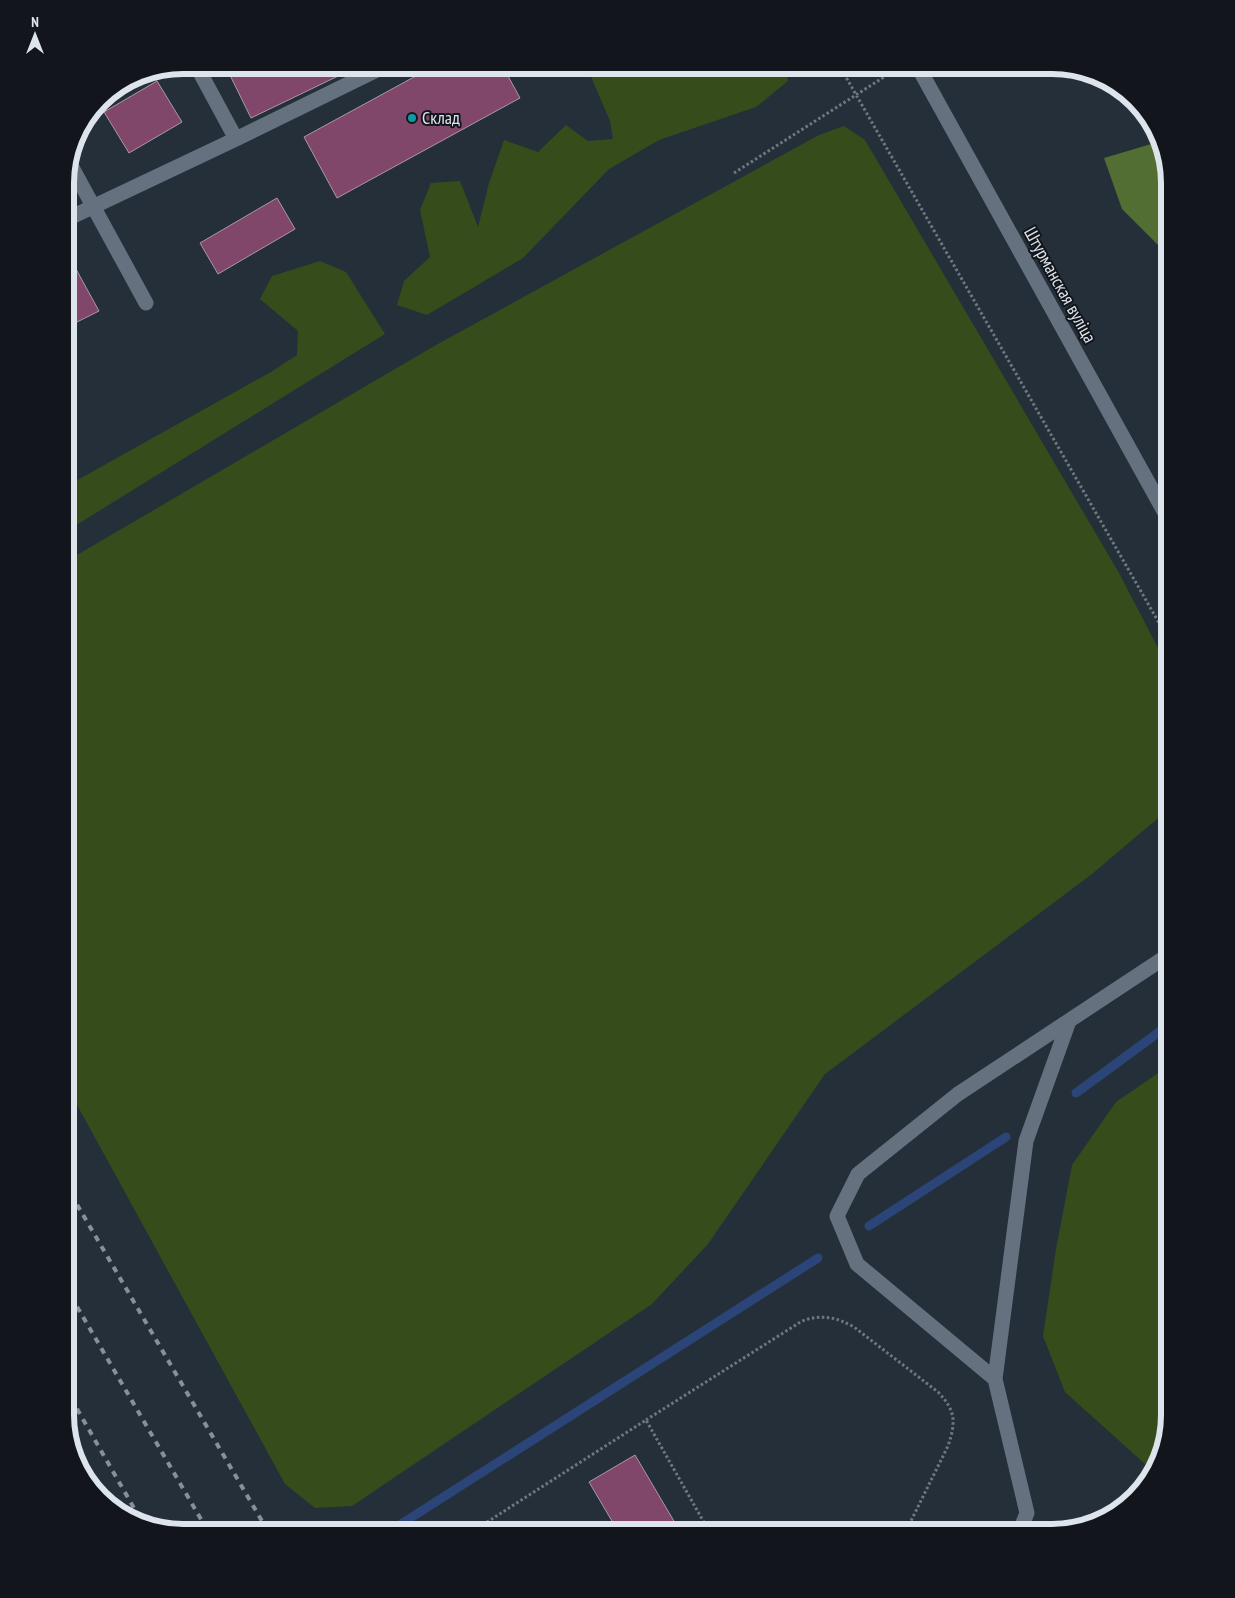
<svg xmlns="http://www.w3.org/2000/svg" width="1235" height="1598" font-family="'PT Sans Narrow',sans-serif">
  <rect width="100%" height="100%" fill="#242f3a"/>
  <!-- green -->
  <path fill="#364d1b" d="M586 65H783L788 81 756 107 659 140 609 169 523 258 427 315 397 305 404 281 430 257 420 210 431 183 460 181 478 227 489 183 504 140 538 152 566 125 588 141 613 139 610 121Z
    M844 126 865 140 1119 573 1170 671V808L1092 874 825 1074 708 1244 652 1304 352 1506 315 1508 285 1484 65 1083V562L436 345 819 135Z
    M320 261 346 272 385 334 65 532V487L271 372 297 355 298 331 260 299 272 276Z
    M1170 1065V1416L1155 1473 1065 1392 1043 1336 1056 1249 1072 1165 1116 1102Z"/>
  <!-- forest -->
  <path fill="#536e33" d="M1158 142 1170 183V257L1122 209 1104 158Z"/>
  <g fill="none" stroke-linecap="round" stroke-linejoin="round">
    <!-- stream -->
    <path stroke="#2b4578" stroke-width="9" d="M1076 1093 1170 1024
      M869 1226 1006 1137
      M387 1533 818 1258"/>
  </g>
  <!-- building -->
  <path fill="#81476a" stroke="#aa98a2" d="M225 65H361L251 118Z
    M436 65H502L520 98 337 198 304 137Z
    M157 81 182 122 129 153 104 112Z
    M277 198 295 229 218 274 200 243Z
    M65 249 99 311 65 328Z
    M635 1455 681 1533H619L589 1482Z"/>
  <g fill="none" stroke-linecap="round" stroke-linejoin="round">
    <!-- path -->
    <path stroke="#6f7881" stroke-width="3" stroke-dasharray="2.5 2.5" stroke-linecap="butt" d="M839 65 1170 642
      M734 173 895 70
      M646 1420 802 1321C822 1314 836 1317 854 1327L938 1392C956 1411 956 1422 948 1446L905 1533
      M470 1533 646 1420 710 1533"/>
    <!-- minor -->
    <path stroke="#65717f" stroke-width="15" d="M917 65 1170 522
      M236 139 387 65
      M69 162 146 303
      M65 220 236 139 196 65
      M995 1379 1026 1141 1069 1021
      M1019 1533 1027 1513 995 1379 857 1264 837 1216 858 1174 958 1094 1170 954"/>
    <!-- rail -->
    <path stroke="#879099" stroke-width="4" stroke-dasharray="6 6" stroke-linecap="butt" d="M65 1184 269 1533
      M65 1286 209 1533
      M65 1388 142 1522"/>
  </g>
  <!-- markers -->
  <circle fill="#0f9aa8" stroke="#12161c" stroke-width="2" cx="412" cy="118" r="5"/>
  <g text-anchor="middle" stroke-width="4" stroke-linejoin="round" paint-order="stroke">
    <!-- poi labels -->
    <g font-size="18" fill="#dee4ec" stroke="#12161c" text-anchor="start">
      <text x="422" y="124">Склад</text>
    </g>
    <!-- street labels -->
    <g font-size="18" fill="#dee4ec" stroke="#12161c">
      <text transform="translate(1060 285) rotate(61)" y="6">Штурманская вуліца</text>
    </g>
  </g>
  <!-- crop -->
  <path d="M0 0H1235V1598H0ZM183 74H1052A109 109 0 0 1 1161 183V1415A109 109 0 0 1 1052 1524H183A109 109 0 0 1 74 1415V183A109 109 0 0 1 183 74Z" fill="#12161c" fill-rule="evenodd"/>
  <path fill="none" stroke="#dee4ec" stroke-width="6" d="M183 74H1052A109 109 0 0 1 1161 183V1415A109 109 0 0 1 1052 1524H183A109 109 0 0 1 74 1415V183A109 109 0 0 1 183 74Z"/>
  <!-- north arrow -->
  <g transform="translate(35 35)" stroke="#12161c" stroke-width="4" paint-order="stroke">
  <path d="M0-4L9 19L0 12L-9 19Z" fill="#dee4ec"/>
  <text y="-8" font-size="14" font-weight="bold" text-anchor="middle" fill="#dee4ec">N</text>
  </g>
</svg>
